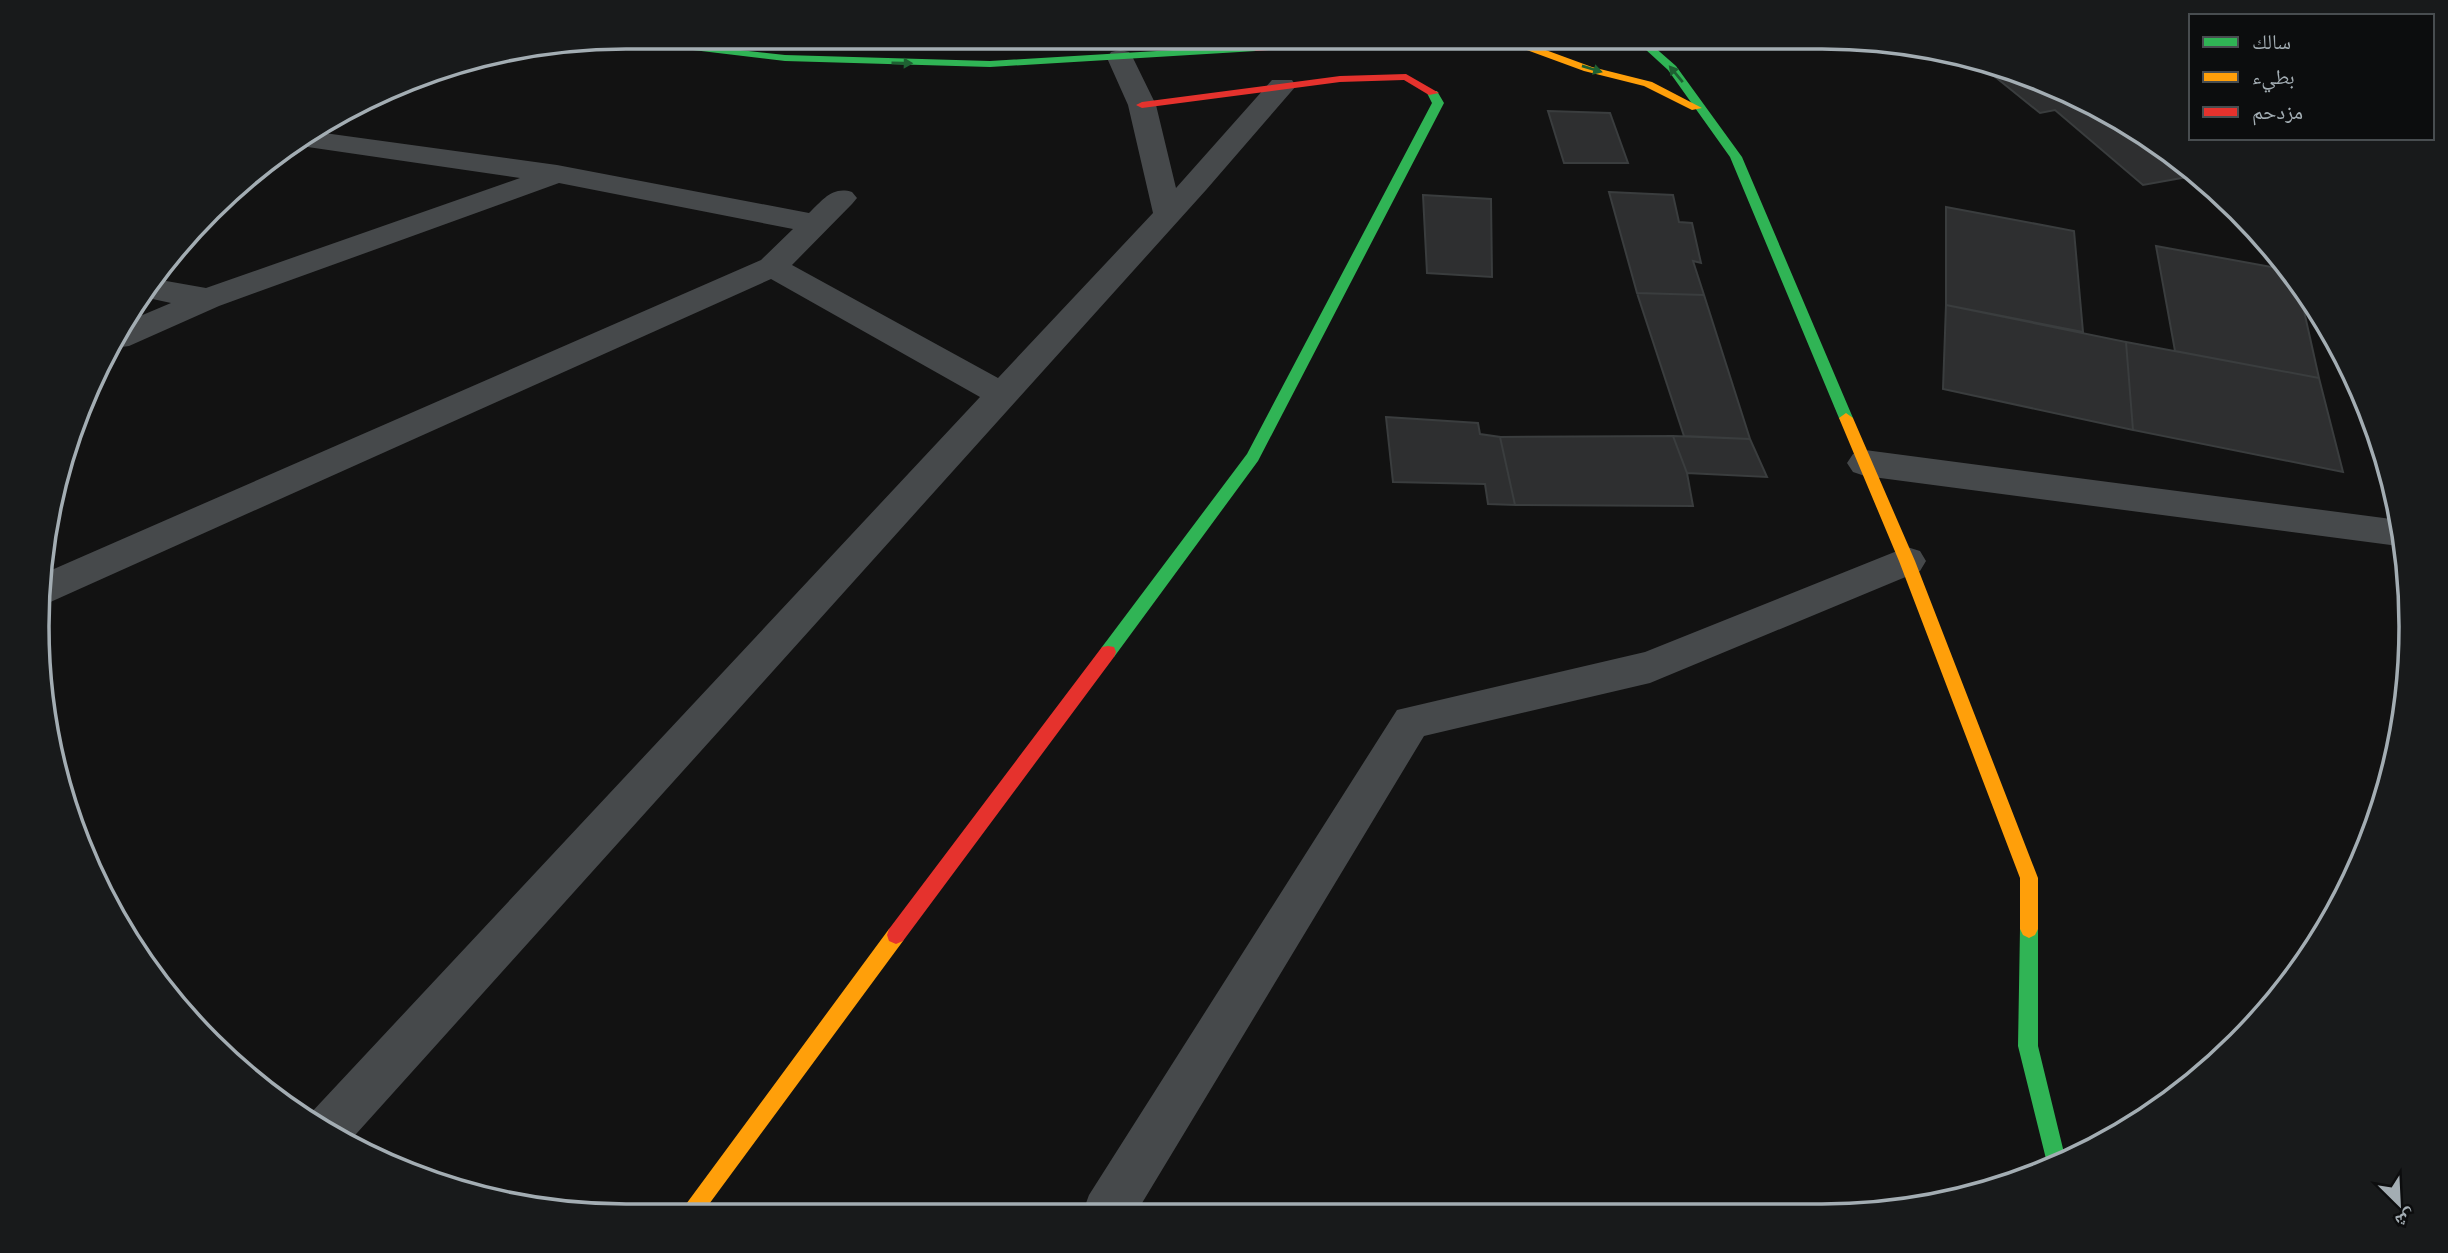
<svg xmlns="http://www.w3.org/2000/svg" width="2448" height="1253" font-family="'IBM Plex Sans','Noto Naskh Arabic',sans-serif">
  <rect width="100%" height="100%" fill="#121212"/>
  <!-- building -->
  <path fill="#2e2f30" stroke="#3a3d3e" stroke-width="2" d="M1987 62 2083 98 2181 159 2198 175 2143 185 2055 110 2040 113 1978 63Z
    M1548 111 1610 113 1628 163H1564Z
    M1609 192 1673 195 1679 222 1692 223 1701 263 1693 261 1704 295 1637 293Z
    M1423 195 1491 199 1492 277 1427 273Z
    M1946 207 2074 231 2083 332 1946 305Z
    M2156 246 2288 270 2298 284 2319 378 2175 351Z
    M1637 293 1704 295 1750 439 1684 436Z
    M1946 305 2126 342 2133 430 1943 389Z
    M2126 342 2319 378 2343 472 2133 430Z
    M1386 417 1478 423 1480 434 1500 437 1515 505 1488 504 1485 484 1393 482Z
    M1673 436 1687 473 1693 506 1515 505 1500 437Z
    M1673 436 1750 439 1767 477 1687 473Z"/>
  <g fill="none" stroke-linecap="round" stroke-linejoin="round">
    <!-- street -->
    <path fill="#46494b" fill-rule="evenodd" d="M1120 50 1129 52 1133 58 1156 105 1176 188 1272 80H1292L1296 86 1206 190 348 1143 309 1115 980 397 771 279 46 604 47 572 761 260 793 229 559 183 219 306 129 346 114 348 126 322 171 303 139 296 155 279 206 288 520 178 294 145 317 132 557 165 809 213C823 200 832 186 852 192L857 198 852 204 792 265 998 378 1153 213 1128 105 1107 58 1111 52Z
      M1865 450 2399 520 2406 547 1865 476 1853 472 1847 463 1853 454Z
      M1907 547 1920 551 1926 561 1920 571 1650 683 1424 736 1136 1213 1082 1214 1089 1195 1397 710 1645 652Z"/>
    <!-- fast -->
    <path fill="#30b455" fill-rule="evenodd" d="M625 37 785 55 990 61 1256 45 1261 48 1256 51 990 67 785 61 609 40Z
      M1633 38H1644L1676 66 1742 157 1853 418 1851 421 1846 423 1839 418 1730 157 1668 70Z
      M1429 91H1437L1444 103 1258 461 1114 657H1102L1100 652 1102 647 1247 454 1432 103 1427 93Z
      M2029 920 2035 923 2038 929V1046L2066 1161 2049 1171 2018 1046 2020 929 2023 923Z"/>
    <!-- slow -->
    <path fill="#ff9f0a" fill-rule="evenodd" d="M1524 45H1532L1592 67 1652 82 1702 108 1692 110 1644 86 1584 71 1524 49Z
      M1846 413 1853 418 1915 561 2038 878V929L2035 935 2029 938 2023 935 2020 929V878L1899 561 1839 418Z
      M896 926 903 929 905 935 903 941 701 1215H678L889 929Z"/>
    <!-- jam -->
    <path fill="#e5322d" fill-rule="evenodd" d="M1329 39 1474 41 1479 44 1474 47 1329 45 1256 51 1251 48 1256 45Z
      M1406 74 1439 93 1429 95 1404 80 1340 82 1142 108 1136 105 1142 102 1340 76Z
      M1108 646 1114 647 1116 652 1114 657 903 941 896 944 889 941 887 935 889 929 1102 647Z"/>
    <!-- tram -->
    <path stroke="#474a4b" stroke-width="2" d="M726 37 945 43 1164 37"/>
  </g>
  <!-- one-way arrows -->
  <defs><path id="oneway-solid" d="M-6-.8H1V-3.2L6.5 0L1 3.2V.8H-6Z" transform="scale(1.75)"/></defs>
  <g fill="#1e6032">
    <use href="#oneway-solid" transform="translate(902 63) rotate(1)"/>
    <use href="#oneway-solid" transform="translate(1592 69) rotate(17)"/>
    <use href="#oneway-solid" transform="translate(1676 74) rotate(-130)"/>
  </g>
  <!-- crop -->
  <path d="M0 0H2448V1253H0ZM626 49H1822A577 577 0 0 1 2399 626V627A577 577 0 0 1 1822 1204H626A577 577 0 0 1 49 627V626A577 577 0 0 1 626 49Z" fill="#181a1b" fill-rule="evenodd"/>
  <path fill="none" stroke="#a3adb3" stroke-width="3.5" d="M626 49H1822A577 577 0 0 1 2399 626V627A577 577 0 0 1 1822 1204H626A577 577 0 0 1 49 627V626A577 577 0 0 1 626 49Z"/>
  <!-- legend -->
  <rect x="2189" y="14" width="245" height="126" fill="#0c0d0e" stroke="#484d50" stroke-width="2"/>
  <rect x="2203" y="37" width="35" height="10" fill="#30b455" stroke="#484d50" stroke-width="2"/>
  <text x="2252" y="49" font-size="21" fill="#a3adb3">سالك</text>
  <rect x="2203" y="72" width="35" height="10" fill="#ff9f0a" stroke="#484d50" stroke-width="2"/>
  <text x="2252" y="84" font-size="21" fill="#a3adb3">بطيء</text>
  <rect x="2203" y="107" width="35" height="10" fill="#e5322d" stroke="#484d50" stroke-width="2"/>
  <text x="2252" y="119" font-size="21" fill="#a3adb3">مزدحم</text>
  <!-- north arrow -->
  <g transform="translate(2399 1204) rotate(156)" stroke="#0c0d0e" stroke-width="5" paint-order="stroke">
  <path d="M0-5L12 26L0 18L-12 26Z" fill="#a3adb3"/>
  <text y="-10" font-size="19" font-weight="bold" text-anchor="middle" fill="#a3adb3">ش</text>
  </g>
</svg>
